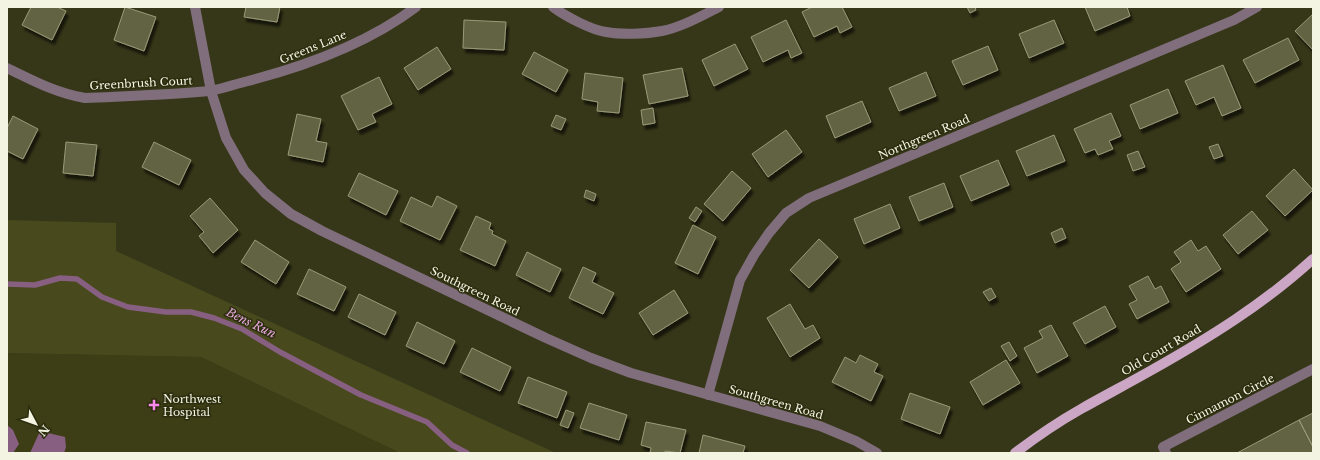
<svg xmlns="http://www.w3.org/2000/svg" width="1320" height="460" font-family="'Libre Baskerville',serif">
  <defs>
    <filter id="shadow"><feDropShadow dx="2.5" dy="4.5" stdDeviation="1" flood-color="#0009"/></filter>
  </defs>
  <rect width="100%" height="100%" fill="#363718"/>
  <!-- built -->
  <path fill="#3d3d16" d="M7 353 201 357 400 453H7Z"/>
  <!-- green -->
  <path fill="#48491d" d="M7 220 116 223V251L556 453H400L201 357 7 353Z"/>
  <!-- water -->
  <path fill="#875f81" d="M7 425 13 430 19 444 13 453H7Z
    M40 431 65 437 66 447 64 453H30Z"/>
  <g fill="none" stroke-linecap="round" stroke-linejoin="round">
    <!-- stream -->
    <path stroke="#875f81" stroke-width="5.5" d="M7 284 35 285 60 278 77 279 102 297 128 307 166 312H191L214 318 242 329 280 352 361 395 427 422 452 445 467 453"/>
  </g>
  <!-- building -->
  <path fill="#626343" stroke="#989a78" filter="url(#shadow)" d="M31 7H57L66 11 52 40 22 25Z
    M125 7 156 17 144 51 114 40Z
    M246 7H280L277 22 244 17Z
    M812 7H842L852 27 840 33 837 26 814 37 802 12Z
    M967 7H975L976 10 970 13Z
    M1085 7H1127L1130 16 1095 31Z
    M1313 14V50L1295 31Z
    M464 20 506 22 504 50 463 48Z
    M786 20 802 53 791 58 788 50 763 62 751 37Z
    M1054 20 1064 43 1029 58 1019 34Z
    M1288 38 1299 60 1255 83 1243 60Z
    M735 44 748 69 714 86 702 60Z
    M988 46 998 70 963 85 952 61Z
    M437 47 451 69 418 90 404 68Z
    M534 52 568 70 556 92 522 74Z
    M1223 65 1241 108 1222 116 1214 97 1196 105 1185 81Z
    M682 68 688 96 649 104 643 75Z
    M926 72 936 96 899 111 889 88Z
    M585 73 623 78 619 113 597 111 598 102 582 99Z
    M379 77 392 104 372 114 376 122 358 130 341 96Z
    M1168 89 1178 113 1140 129 1130 105Z
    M862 101 871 122 835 138 826 116Z
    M653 108 655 123 643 125 641 110Z
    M1111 113 1121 136 1109 141 1113 149 1098 155 1095 149 1085 153 1074 129Z
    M297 114 321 119 316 141 327 143 323 162 288 155Z
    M556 115 566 119 561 130 551 126Z
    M13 116 38 129 23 159 7 151V128Z
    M786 130 802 152 768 177 752 154Z
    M1054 135 1065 161 1027 176 1016 151Z
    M66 142 97 145 93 176 63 173Z
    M154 142 191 160 179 185 142 167Z
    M1218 144 1223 156 1214 159 1209 147Z
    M1138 151 1145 167 1133 171 1127 155Z
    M998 160 1009 185 971 201 960 176Z
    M1294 169 1313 190 1285 216 1266 196Z
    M732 171 751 188 723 221 704 204Z
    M359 173 398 191 386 215 348 196Z
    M944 183 953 207 919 221 909 197Z
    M586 190 596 194 594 201 584 197Z
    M437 196 457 206 440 240 400 221 411 197 432 207Z
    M210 198 238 230 213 253 199 236 204 232 190 216Z
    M890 204 900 228 864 244 854 219Z
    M696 207 702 211 695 222 689 218Z
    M1252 211 1268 230 1238 254 1223 235Z
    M476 216 491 223 489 229 493 231 492 234 506 241 495 266 460 250Z
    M693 225 716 237 698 274 675 263Z
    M1062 228 1066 238 1055 243 1051 233Z
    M819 239 838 257 809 288 790 270Z
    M255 240 289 262 276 284 241 262Z
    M1191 240 1198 251 1206 246 1221 269 1186 292 1171 269 1181 262 1174 252Z
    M527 252 561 269 550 292 516 275Z
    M583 267 596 273 592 282 614 293 603 314 569 298Z
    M309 269 346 287 334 311 297 294Z
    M1148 276 1155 289 1161 286 1169 302 1137 319 1129 304 1137 300 1129 286Z
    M991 288 996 297 989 301 983 292Z
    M674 290 688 313 653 335 639 313Z
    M359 294 396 312 385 335 348 317Z
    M790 304 805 329 813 325 820 338 790 357 767 318Z
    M1105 306 1116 327 1085 344 1073 323Z
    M417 322 455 341 444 364 406 346Z
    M1051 325 1068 356 1037 373 1024 348 1043 338 1039 331Z
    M1009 342 1017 356 1010 361 1001 346Z
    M472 348 511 367 500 391 460 372Z
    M860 355 878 364 874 372 883 376 871 401 832 382 845 357 856 363Z
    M1006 360 1020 383 983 405 970 382Z
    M528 377 567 392 557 418 518 403Z
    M910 393 950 407 940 434 901 419Z
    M589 403 627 415 619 440 580 428Z
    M566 410 574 413 568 428 560 425Z
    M1313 413V447L1299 420Z
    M1299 420 1313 447V453H1237Z
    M646 422 686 430 680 453 665 451V453H650L651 448 641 445Z
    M703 435 745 446 743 453H699Z"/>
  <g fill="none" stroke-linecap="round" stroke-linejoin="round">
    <!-- minor -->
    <path stroke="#816e7d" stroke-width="10" d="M195 7 211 91 226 138 244 170 265 193 291 214 322 231 546 338 591 358 631 373 820 426 856 441 877 453
      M553 7C565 16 591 30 606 32 622 35 646 34 662 31 682 27 701 16 719 7
      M7 68C34 81 56 93 85 98 127 96 168 95 209 91 222 89 235 84 248 81 306 66 367 44 416 7
      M708 395 740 280 754 255 769 233 786 213 809 198 1234 20 1257 7
      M1166 453 1163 447 1313 369"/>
    <!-- major -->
    <path stroke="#cba6c5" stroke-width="10" d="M1015 453C1036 437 1058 422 1081 409 1104 396 1127 384 1150 371 1207 339 1264 304 1313 259"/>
  </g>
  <!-- markers -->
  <path fill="#f888ea" stroke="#2c2d0e" stroke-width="1.5" d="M152 399h4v4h4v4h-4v4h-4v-4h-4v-4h4z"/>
  <g text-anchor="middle" stroke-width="3" stroke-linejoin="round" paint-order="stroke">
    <!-- street labels -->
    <g font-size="11" fill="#f3f4e2" stroke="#2c2d0e">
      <text transform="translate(313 47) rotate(-22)" y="4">Greens Lane</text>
      <text transform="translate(141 83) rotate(-3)" y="4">Greenbrush Court</text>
      <text transform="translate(924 137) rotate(-23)" y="4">Northgreen Road</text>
      <text transform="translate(475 291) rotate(26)" y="4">Southgreen Road</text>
      <text transform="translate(1161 350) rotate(-30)" y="4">Old Court Road</text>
      <text transform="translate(1230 399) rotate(-27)" y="4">Cinnamon Circle</text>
      <text transform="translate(776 402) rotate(16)" y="4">Southgreen Road</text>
    </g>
    <!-- poi labels -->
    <g font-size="11" fill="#f3f4e2" stroke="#2c2d0e" text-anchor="start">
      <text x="163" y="403">Northwest<tspan x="163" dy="13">Hospital</tspan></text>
    </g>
    <!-- water labels -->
    <g font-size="12" font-style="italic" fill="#e5a7db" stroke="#2c2d0e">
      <text transform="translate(251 323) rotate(26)" y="4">Bens Run</text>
    </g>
  </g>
  <!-- border -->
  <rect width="1320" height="460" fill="none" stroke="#f3f4e2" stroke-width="16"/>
  <!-- north arrow -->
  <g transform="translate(36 424) rotate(131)" stroke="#2c2d0e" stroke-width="3" paint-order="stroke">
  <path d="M0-3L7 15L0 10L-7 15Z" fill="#f3f4e2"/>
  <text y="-6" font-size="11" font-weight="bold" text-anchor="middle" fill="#f3f4e2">N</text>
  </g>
</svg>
